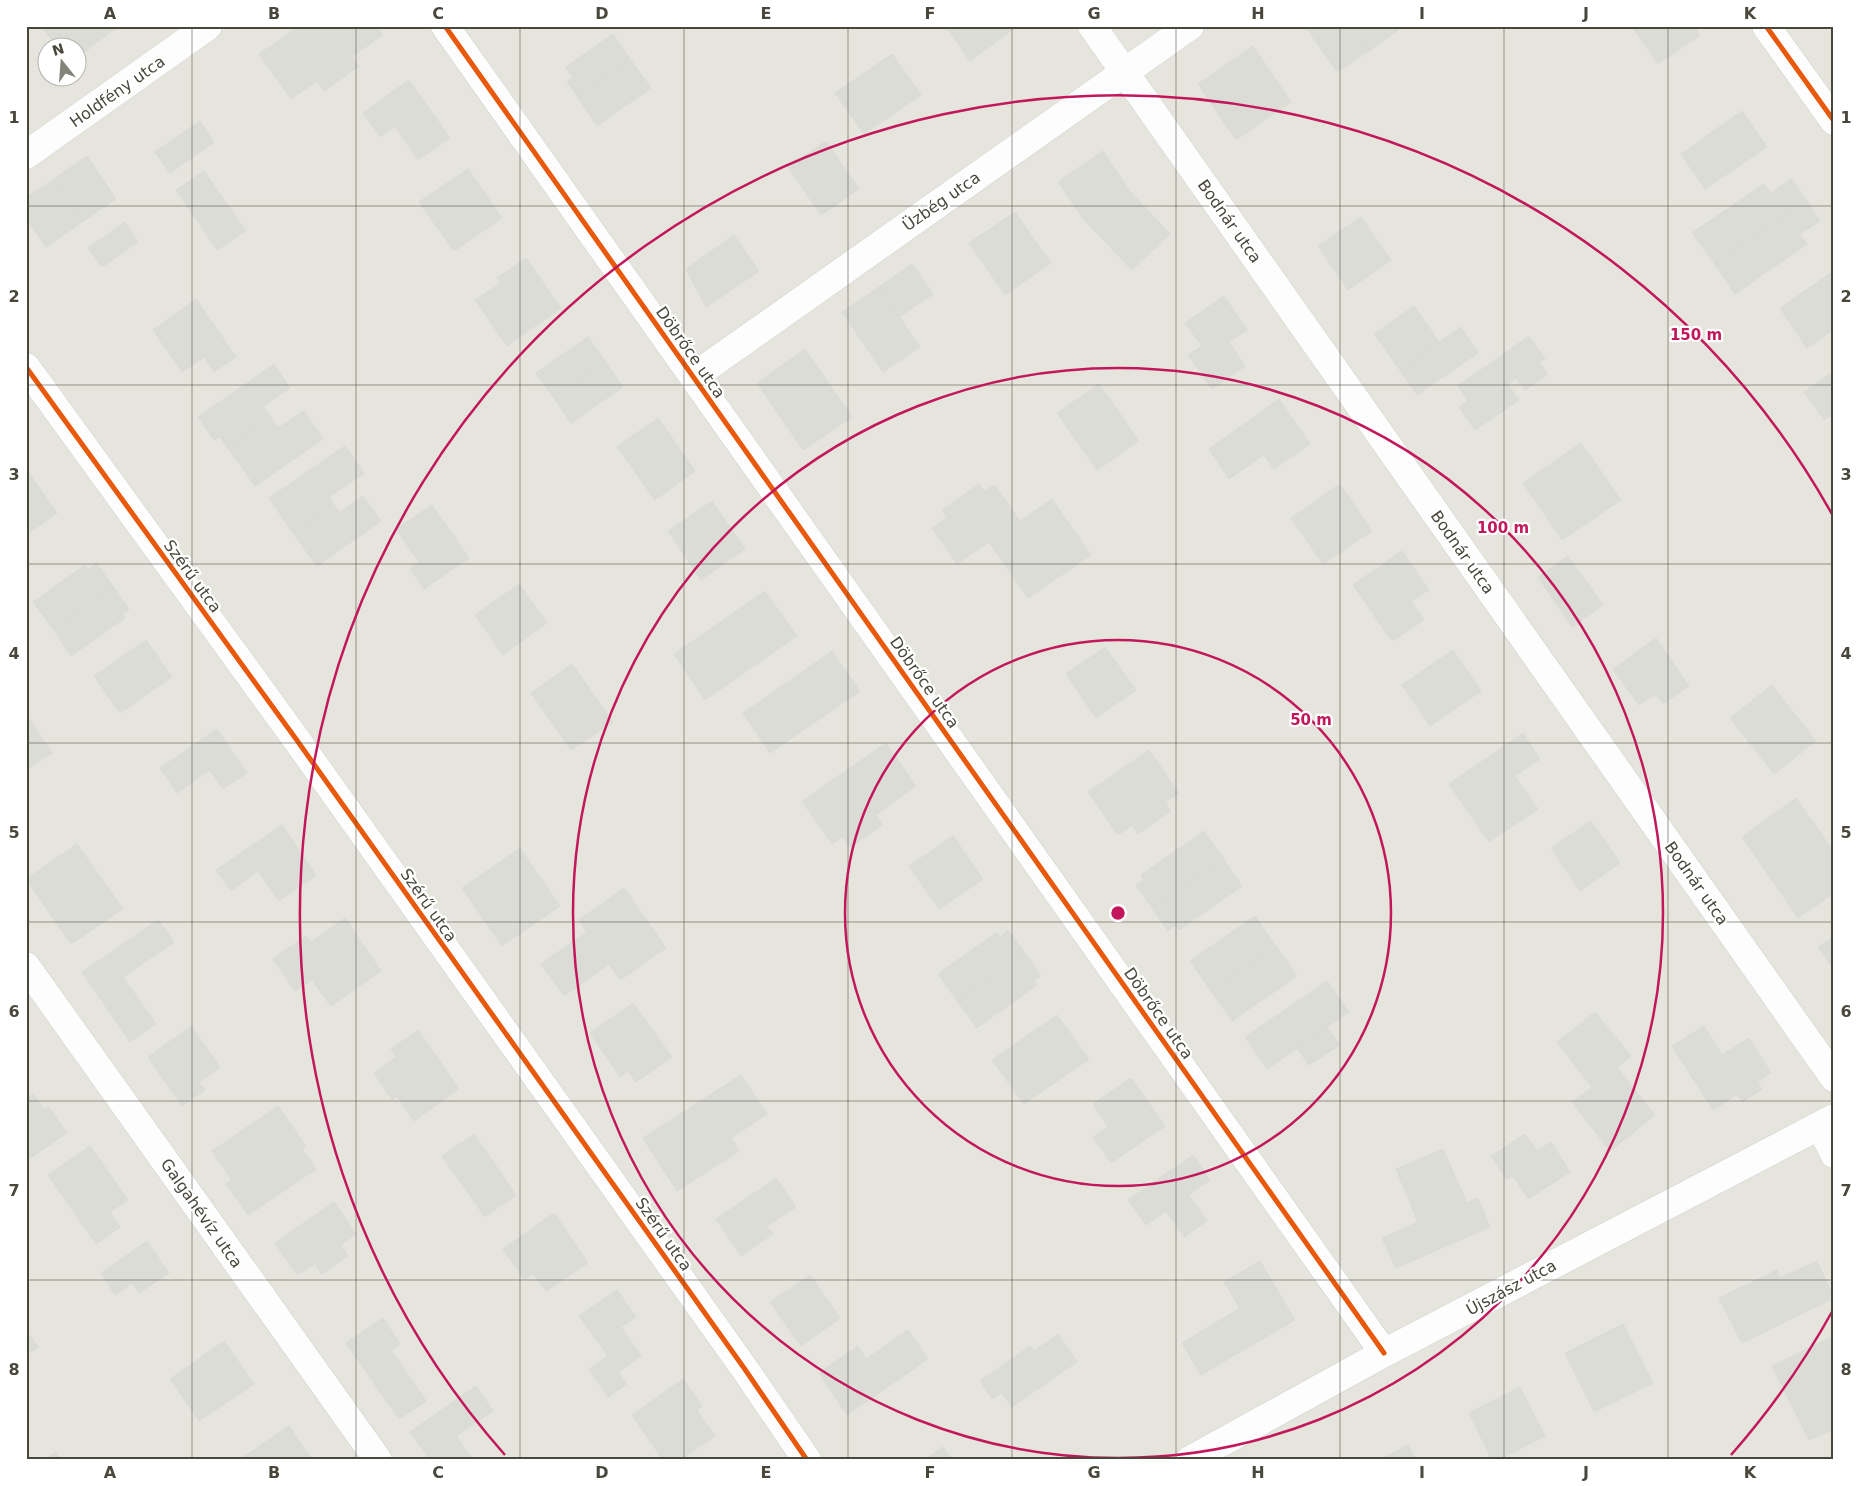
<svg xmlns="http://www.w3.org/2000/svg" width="1860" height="1486" font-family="'DejaVu Sans',sans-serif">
  <rect width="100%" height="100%" fill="#f3f3ef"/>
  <!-- residential -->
  <path fill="#e6e5dd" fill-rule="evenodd" d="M26 26H1834V1460H26ZM48 48H78V78H48Z"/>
  <!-- building -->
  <path fill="#dcdcd7" stroke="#dbdad5" d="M42 26H117V27L78 57V48H67L65 44 57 48Z
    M292 26H376L382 35 352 57 359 66 324 91 317 81 291 99 259 54 294 30Z
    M946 26H1014L1015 28 970 61Z
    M1305 26H1354L1370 50 1337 72Z
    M1354 26H1395L1398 30 1370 50Z
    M1632 26H1694L1700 35 1658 64Z
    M613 34 630 59 577 96 567 82 573 78 566 67Z
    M1253 46 1291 102 1236 140 1198 84Z
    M892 54 921 95 864 134 835 93Z
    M630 59 651 88 597 126 577 96Z
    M409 80 450 138 418 160 395 126 380 137 363 113Z
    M1742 111 1767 147 1705 189 1681 154Z
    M200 121 214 142 170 173 155 152Z
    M826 141 859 189 821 215 788 167Z
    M1103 151 1129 190 1170 234 1132 270 1085 221 1058 182Z
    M87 156 116 199 82 222 53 180Z
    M468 169 502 218 454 251 419 202Z
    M204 171 246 231 217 250 176 190Z
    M1792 179 1806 200 1714 263 1692 233 1764 184 1771 193Z
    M53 180 82 222 46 247 26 218V198Z
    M1806 200 1820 221 1800 234 1807 244 1735 294 1714 263Z
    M1015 212 1051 263 1005 295 969 243Z
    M1361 217 1391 260 1348 290 1318 246Z
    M125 222 138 242 102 267 88 248Z
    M734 235 759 271 706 307 686 269Z
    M526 258 561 308 507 346 475 300 501 283 497 278Z
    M912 264 933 294 899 317 879 287Z
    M1834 271V329L1807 348 1780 308Z
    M879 287 920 347 883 372 842 312Z
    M1224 296 1247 330 1229 342 1245 366 1212 389 1188 355 1202 346 1185 323Z
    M196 299 236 357 214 372 204 357 182 372 153 330Z
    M1414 306 1439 342 1400 370 1374 334Z
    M1461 327 1478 353 1417 395 1400 370Z
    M1529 336 1545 359 1539 362 1548 374 1525 390 1516 378 1508 384 1492 362Z
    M588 337 605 361 553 397 536 373Z
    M805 349 852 417 803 450 757 383Z
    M605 361 623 387 571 423 553 397Z
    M1492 362 1519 400 1475 430 1459 407 1468 401 1458 386Z
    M274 364 290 388 263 406 271 418 228 448 220 437 214 440 198 417Z
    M1834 371V414L1824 420 1804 392Z
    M1099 384 1139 441 1097 470 1057 413Z
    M1279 399 1310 444 1274 469 1264 455 1229 479 1209 449Z
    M304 411 323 439 255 486 228 448 271 418 278 428Z
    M658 418 695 471 655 500 617 447Z
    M1581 443 1621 500 1562 540 1523 483Z
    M345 446 364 473 329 497 334 505 293 533 269 498Z
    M26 469 57 513 26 535Z
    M979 484 984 491 995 485 1020 521 1052 499 1091 555 1028 598 989 542 957 564 932 528 947 518 942 510Z
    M1340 484 1372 531 1323 564 1291 518Z
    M363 496 381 521 317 566 293 533 334 505 340 512Z
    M712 501 745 549 701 580 668 531Z
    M432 505 469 558 424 589 410 569 419 562 396 529Z
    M1402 551 1429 590 1411 601 1424 620 1392 641 1353 585Z
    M1568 556 1603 605 1572 627 1538 577Z
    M96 563 113 586 53 629 33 602 85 565 88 570Z
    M519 584 547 623 503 655 475 615Z
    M113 586 129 609 122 614 125 618 71 656 53 629Z
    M765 591 797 636 705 700 674 654Z
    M1656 638 1689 686 1663 704 1656 694 1639 705 1613 669Z
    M146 640 172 677 120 713 94 676Z
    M1105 647 1136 690 1096 718 1066 674Z
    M1453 650 1481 691 1430 726 1402 685Z
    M832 651 860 691 770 753 743 713Z
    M572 664 613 722 571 750 531 693Z
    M1772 685 1816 741 1774 774 1730 718Z
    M28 717 52 753 26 770V718Z
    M217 729 247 773 223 789 210 770 177 793 160 768Z
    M1523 733 1540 759 1515 776 1538 809 1489 842 1449 784Z
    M886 743 916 786 875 815 883 825 850 847 843 836 832 844 802 801Z
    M1149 750 1179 793 1165 802 1171 811 1138 834 1132 825 1118 835 1088 792Z
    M1796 798 1834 852V893L1798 918 1742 837Z
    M1591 821 1620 863 1580 891 1551 848Z
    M282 825 316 875 279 901 258 871 231 891 216 870Z
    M1204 831 1223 858 1152 908 1136 885 1143 880 1141 875Z
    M953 836 983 879 939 909 909 866Z
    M77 844 123 909 71 944 26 879Z
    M520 848 560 906 502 946 462 888Z
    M1223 858 1242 886 1179 930 1175 925 1168 931 1152 908Z
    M624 888 666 948 620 980 609 964 564 996 541 964 587 932 579 920Z
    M1255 916 1276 946 1211 991 1190 961Z
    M345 918 381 971 331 1006 312 980 295 991 273 959 306 936 311 942Z
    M158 920 174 942 123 977 156 1024 130 1042 82 972Z
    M1008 930 1025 953 958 1002 938 974 997 932 1000 937Z
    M1834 936V970L1818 947Z
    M1276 946 1297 976 1232 1021 1211 991Z
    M1025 953 1041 976 1034 981 1037 985 977 1028 958 1002Z
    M1327 981 1349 1012 1267 1069 1245 1037Z
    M633 1003 672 1057 636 1082 628 1071 620 1077 590 1033Z
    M1595 1012 1631 1056 1617 1067 1655 1115 1610 1151 1572 1102 1592 1087 1557 1042Z
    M1057 1015 1089 1059 1024 1104 992 1060Z
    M191 1026 220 1067 199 1082 205 1090 182 1106 148 1057Z
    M1704 1026 1722 1055 1749 1038 1771 1073 1757 1082 1762 1089 1742 1102 1738 1094 1713 1110 1672 1046Z
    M1327 1027 1340 1045 1309 1065 1297 1048Z
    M418 1030 459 1089 414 1121 397 1096 392 1100 374 1073 397 1057 391 1049Z
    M741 1075 767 1114 731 1138 739 1151 677 1191 643 1138Z
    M1131 1078 1165 1126 1111 1163 1093 1137 1108 1127 1093 1104Z
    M33 1094 44 1110 49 1107 67 1133 26 1161V1099Z
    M278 1106 306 1146 302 1149 316 1169 248 1215 226 1184 232 1180 212 1151Z
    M474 1134 516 1195 485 1217 442 1156Z
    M1525 1134 1537 1151 1551 1142 1570 1172 1528 1199 1513 1176 1507 1180 1491 1156Z
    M90 1146 128 1200 110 1212 120 1227 96 1244 48 1175Z
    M1443 1149 1467 1203 1478 1198 1490 1227 1396 1268 1382 1238 1418 1222 1396 1169Z
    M1193 1155 1210 1180 1189 1195 1207 1221 1184 1237 1166 1211 1146 1225 1128 1200Z
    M776 1178 796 1207 767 1226 773 1234 741 1256 716 1219Z
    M334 1202 356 1234 341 1245 348 1256 322 1274 315 1264 297 1275 275 1243Z
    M554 1213 588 1263 546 1291 533 1274 524 1279 503 1249Z
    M147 1241 169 1273 139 1293 132 1283 115 1295 101 1273Z
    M1260 1261 1295 1320 1201 1375 1182 1343 1240 1308 1224 1282Z
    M1817 1261 1834 1298 1742 1343 1719 1298 1777 1270 1780 1278Z
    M810 1275 840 1318 801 1346 770 1302Z
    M617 1290 636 1317 621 1327 641 1356 618 1372 627 1384 608 1397 589 1369 608 1356 579 1316Z
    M383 1318 400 1344 391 1350 426 1401 399 1419 346 1343Z
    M1623 1324 1653 1383 1594 1412 1565 1353Z
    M26 1330 38 1347 26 1355Z
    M908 1330 928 1359 847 1415 819 1373 858 1346 866 1359Z
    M1058 1334 1077 1362 1012 1407 1002 1393 992 1399 980 1381 1030 1346 1034 1351Z
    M1833 1336 1834 1429 1809 1440 1772 1366Z
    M224 1341 254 1384 199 1421 170 1379Z
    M683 1379 702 1406 697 1410 715 1436 680 1460H663L632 1415Z
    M476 1386 493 1411 456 1436 471 1457 467 1460H430L410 1432Z
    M1520 1387 1545 1436 1498 1460H1492L1469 1413Z
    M289 1426 312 1460H239Z
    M1408 1445 1416 1460H1379Z
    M943 1447 952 1460H924Z
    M56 1452 62 1460H44Z"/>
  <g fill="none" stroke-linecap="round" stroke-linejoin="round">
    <!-- minor casing -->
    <g stroke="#d1d1cc" stroke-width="29">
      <path id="minor" d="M445 26 1384 1353
        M1092 26 1834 1078
        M1766 26 1834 121
        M26 155 208 26
        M26 367 296 739 744 1368 807 1460
        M693 377 1190 26
        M26 966 378 1460
        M1820 1125 1834 1154
        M1190 1460 1384 1353 1834 1118"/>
    </g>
    <!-- minor -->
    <use href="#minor" stroke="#fdfdfd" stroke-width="28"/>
    <!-- cycleway casing -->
    <g stroke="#fff" stroke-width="8">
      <path id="cycleway" d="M445 26 1384 1353
        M1766 26 1834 121
        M26 367 296 739 744 1368 807 1460"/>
    </g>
    <!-- cycleway -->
    <use href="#cycleway" stroke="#e8590c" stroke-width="5"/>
  </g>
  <!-- grid -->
  <path fill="none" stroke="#49473b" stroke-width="1" stroke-opacity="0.55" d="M192 26V1460M356 26V1460M520 26V1460M684 26V1460M848 26V1460M1012 26V1460M1176 26V1460M1340 26V1460M1504 26V1460M1668 26V1460M26 206H1834M26 385H1834M26 564H1834M26 743H1834M26 922H1834M26 1101H1834M26 1280H1834"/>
  <!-- distance rings -->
  <g fill="none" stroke="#c2185b" stroke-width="2.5">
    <circle cx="1118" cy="913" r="273"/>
    <circle cx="1118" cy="913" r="545"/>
    <path d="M1833 1310A818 818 0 0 1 1731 1455M505 1455A818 818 0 1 1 1833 516"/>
  </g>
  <g text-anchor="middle" stroke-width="4.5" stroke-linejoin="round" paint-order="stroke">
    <!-- street labels -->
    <g font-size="16" fill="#49473b" stroke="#fff">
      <text transform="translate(117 91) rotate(-35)" y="6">Holdfény utca</text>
      <text transform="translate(941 201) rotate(-35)" y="6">Üzbég utca</text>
      <text transform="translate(1230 221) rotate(55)" y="6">Bodnár utca</text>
      <text transform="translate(691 352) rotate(55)" y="6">Döbrőce utca</text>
      <text transform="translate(1463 552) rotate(55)" y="6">Bodnár utca</text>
      <text transform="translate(193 576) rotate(54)" y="6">Szérű utca</text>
      <text transform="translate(925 682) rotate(55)" y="6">Döbrőce utca</text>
      <text transform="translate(1697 883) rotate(55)" y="6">Bodnár utca</text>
      <text transform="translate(429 905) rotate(55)" y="6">Szérű utca</text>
      <text transform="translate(1159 1013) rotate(55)" y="6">Döbrőce utca</text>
      <text transform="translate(202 1213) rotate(55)" y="6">Galgahévíz utca</text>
      <text transform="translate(664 1234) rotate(55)" y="6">Szérű utca</text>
      <text transform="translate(1511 1287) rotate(-28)" y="6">Újszász utca</text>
    </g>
  </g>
  <circle cx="1118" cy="913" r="8" fill="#c2185b" stroke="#fff" stroke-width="2.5"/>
  <g font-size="15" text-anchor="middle" font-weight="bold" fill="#c2185b" stroke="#fff" stroke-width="4.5" stroke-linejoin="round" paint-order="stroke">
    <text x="1696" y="340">150 m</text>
    <text x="1503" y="533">100 m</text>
    <text x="1311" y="725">50 m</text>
  </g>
  <!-- border -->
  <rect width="1860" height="1486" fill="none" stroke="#ffffff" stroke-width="55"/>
  <!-- north arrow -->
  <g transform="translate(62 62) rotate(343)"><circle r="24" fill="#ffffff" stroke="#b6b5b1"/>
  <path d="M0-4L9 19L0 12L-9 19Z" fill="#84837a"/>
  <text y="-8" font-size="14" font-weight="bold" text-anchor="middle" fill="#49473b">N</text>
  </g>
  <rect x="28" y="28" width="1804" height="1430" fill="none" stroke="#49473b" stroke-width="2"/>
  <g font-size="16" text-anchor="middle" font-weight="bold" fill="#49473b">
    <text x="110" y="19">A</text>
    <text x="274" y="19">B</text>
    <text x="438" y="19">C</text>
    <text x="602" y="19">D</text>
    <text x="766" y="19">E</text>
    <text x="930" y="19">F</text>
    <text x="1094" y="19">G</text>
    <text x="1258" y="19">H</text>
    <text x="1422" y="19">I</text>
    <text x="1586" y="19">J</text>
    <text x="1750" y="19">K</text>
    <text x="14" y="123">1</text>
    <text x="1846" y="123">1</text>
    <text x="14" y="302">2</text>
    <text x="1846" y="302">2</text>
    <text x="14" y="480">3</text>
    <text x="1846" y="480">3</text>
    <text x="14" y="659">4</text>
    <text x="1846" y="659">4</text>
    <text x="14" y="838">5</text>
    <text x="1846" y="838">5</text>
    <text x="14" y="1017">6</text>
    <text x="1846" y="1017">6</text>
    <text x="14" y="1196">7</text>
    <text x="1846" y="1196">7</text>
    <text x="14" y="1375">8</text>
    <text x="1846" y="1375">8</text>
    <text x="110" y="1478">A</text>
    <text x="274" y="1478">B</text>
    <text x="438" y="1478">C</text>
    <text x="602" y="1478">D</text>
    <text x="766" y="1478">E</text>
    <text x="930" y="1478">F</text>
    <text x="1094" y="1478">G</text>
    <text x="1258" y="1478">H</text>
    <text x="1422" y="1478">I</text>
    <text x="1586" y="1478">J</text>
    <text x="1750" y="1478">K</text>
  </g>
</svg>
